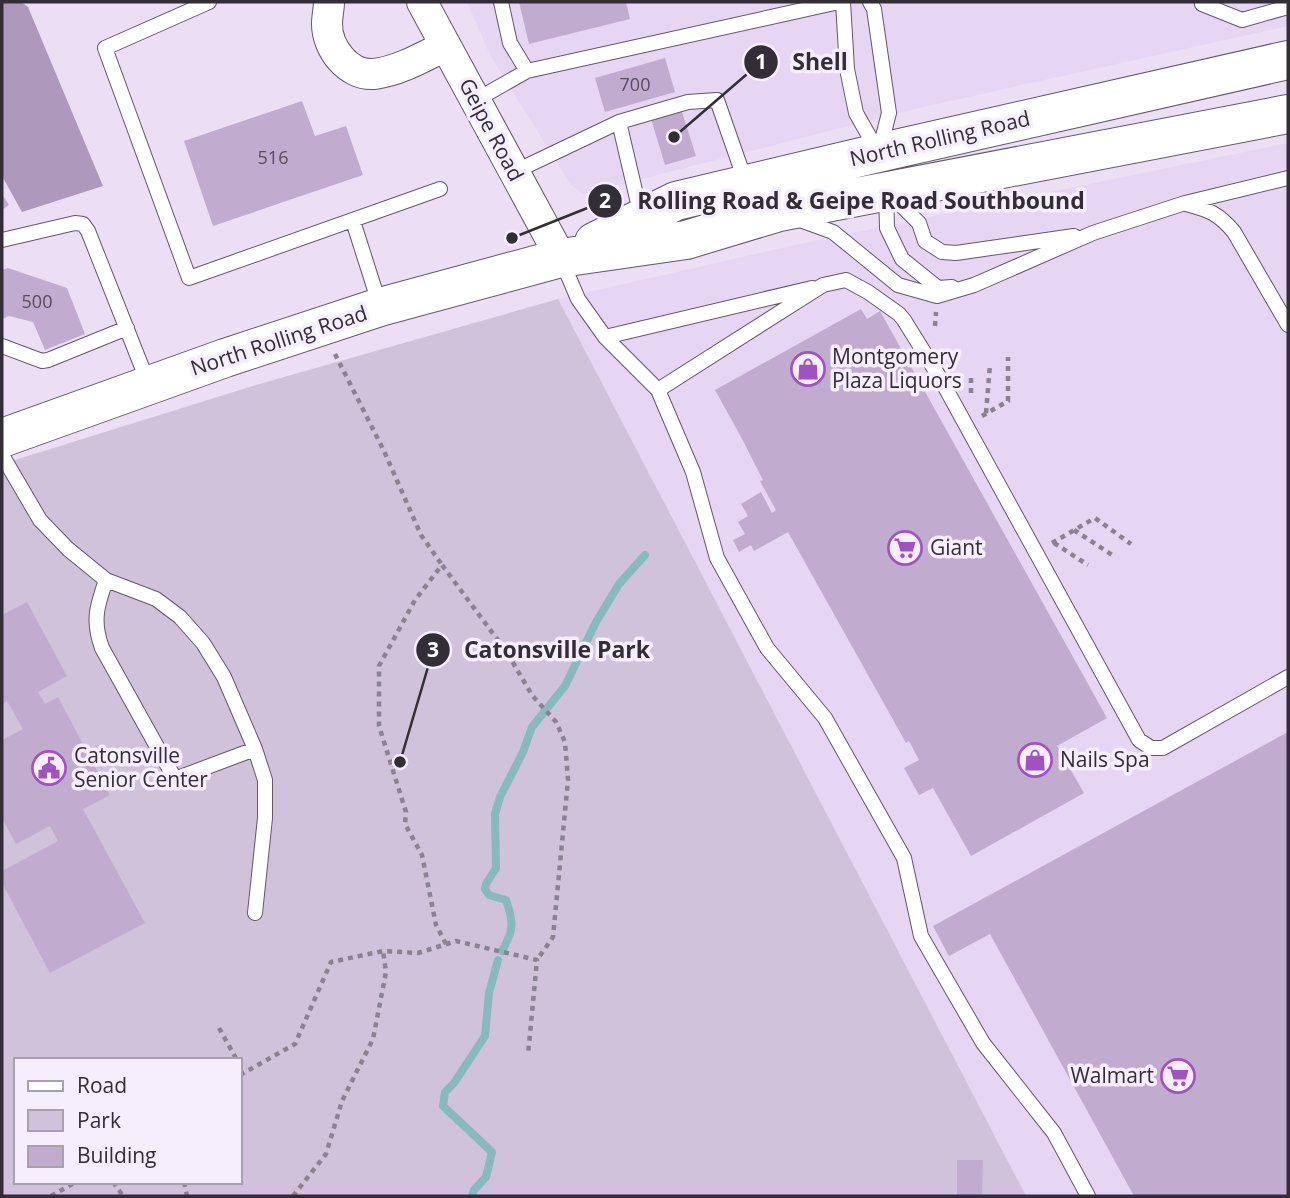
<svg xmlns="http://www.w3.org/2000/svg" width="1290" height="1198" font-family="'Open Sans',sans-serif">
  <rect width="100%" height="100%" fill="#ecdff5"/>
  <!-- built -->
  <path fill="#e6d5f3" d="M467 2H1288V26L923 107 583 194 570 184 490 55Z
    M1288 143V1196H1026L558 299 804 243Z"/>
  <!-- green -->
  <path fill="#d0c2da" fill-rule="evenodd" d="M558 299 1026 1196H2V464L256 385ZM16 1060H240V1182H16Z"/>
  <!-- forest -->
  <path fill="#ae99bd" d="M2 2H21L28 7 103 186 22 212 2 176Z"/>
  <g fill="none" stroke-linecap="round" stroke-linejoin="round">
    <!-- stream -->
    <path stroke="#86babf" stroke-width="8" d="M502 951C514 930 514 923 506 900L489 895 485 889 486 884 496 868 495 814 500 797 523 752 532 727 565 686 596 622 619 584 645 555
      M472 1196 474 1190 486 1177 492 1152 443 1106 445 1092 454 1083 485 1036 489 993 498 960"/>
  </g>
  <!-- building -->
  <path fill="#c1acd0" d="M519 2H626L630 19 529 44Z
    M665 58 675 92 605 112 595 78Z
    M302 101 315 136 346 126 363 175 213 226 184 141Z
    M681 109 696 156 665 165 651 119Z
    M2 194 9 205 2 210Z
    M8 268 67 288 85 334 45 350 33 322 9 316 2 319V270Z
    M861 309 867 319 880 311 1107 718 1057 746 1084 793 971 856 933 788 919 795 904 768 919 760 909 741 906 743 788 532 754 551 751 545 739 552 733 540 745 534 738 522 748 516 741 504 761 492 772 513 776 510 760 481 763 480 741 437 715 390Z
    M27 602 67 676 38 692 45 704 58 697 110 795 83 809 145 923 50 973 2 883V871L58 841 50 826 16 844 2 818V740L23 729 7 701 2 704V615Z
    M1288 732V1196H1134L990 934 949 956 933 926Z
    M957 1160H983L982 1195H957Z"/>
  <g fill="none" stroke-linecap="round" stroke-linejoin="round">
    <!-- service casing -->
    <g stroke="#62576b" stroke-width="16">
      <path id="service" d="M209 2 105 48 189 278 440 189
        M501 2 510 43 527 71
        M843 2 847 69 856 113 878 152
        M870 2 874 9 889 113 880 148
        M1202 4 1242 20 1288 7
        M476 100 527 71 839 2
        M619 122 688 102 717 100 746 183
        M514 172 619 122 641 216
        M886 192 887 228 902 259 938 288 952 287
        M892 196 919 223 925 241 942 252 956 253 1074 236
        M1186 204C1209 210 1218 213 1234 232L1288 325
        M797 219 833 232 898 285 937 296 974 285 1093 233 1185 203 1288 178
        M353 221 380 306
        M2 240 75 223 83 224 88 231 149 385
        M561 259 578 299 605 337 658 390 823 285 846 280 868 292 899 314 904 320 940 378 1139 740 1151 748H1163L1288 677
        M605 337 812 288
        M2 346 42 361 48 360 127 328
        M658 390 693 472 717 558 767 648 825 718 904 858 921 936 983 1043 1054 1133 1088 1196
        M2 455 40 520 68 549 106 580 156 599 180 617 203 643 224 677 255 749 265 780V818L255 913
        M106 580C97 606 92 621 102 648L175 779 255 749"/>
    </g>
    <!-- minor casing -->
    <g stroke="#62576b" stroke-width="32">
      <path id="minor" d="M329 2C329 9 327 16 327 24 327 48 348 76 374 74 399 71 423 57 445 46
        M422 2 561 258"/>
    </g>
    <!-- primary casing -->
    <g stroke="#62576b" stroke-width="40">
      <path id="primary" d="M594 242 676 201 878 153 1288 60
        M2 438 225 358 380 307 561 258 686 240 779 212 1288 114"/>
    </g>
    <!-- path -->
    <path stroke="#8a8291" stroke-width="4.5" stroke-dasharray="5 5" stroke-linecap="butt" d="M935 326 936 312
      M335 354 384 451 421 535 442 565
      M971 378V394
      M986 413 990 365
      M982 416 1008 401V357
      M1074 530 1112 555
      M1052 543 1095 518 1131 544
      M1054 543 1088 565
      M446 944 436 925 422 855 405 824 406 812 379 726V666L415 600 442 565 506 651 532 695 556 722 565 742 568 780 553 937 537 960
      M219 1028 237 1060
      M240 1075 295 1044 331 962 383 951 418 953 456 941 537 960 528 1055
      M113 1182 123 1196
      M184 1182 187 1196
      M51 1196 76 1182
      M293 1196 326 1154 342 1101 373 1039 386 972 383 951"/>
    <!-- service -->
    <use href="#service" stroke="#fff" stroke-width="14"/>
    <!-- minor -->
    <use href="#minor" stroke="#fff" stroke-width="30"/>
    <!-- primary -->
    <use href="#primary" stroke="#fff" stroke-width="38"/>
  </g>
  <!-- icons -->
  <defs>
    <g id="shop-ring" transform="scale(1.75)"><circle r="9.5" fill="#f6eefc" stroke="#a251c1" stroke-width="1.5"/><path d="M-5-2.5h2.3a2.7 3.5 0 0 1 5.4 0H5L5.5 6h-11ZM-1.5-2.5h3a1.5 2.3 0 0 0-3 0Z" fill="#a251c1"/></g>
    <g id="supermarket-ring" transform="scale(1.75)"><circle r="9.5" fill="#f6eefc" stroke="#a251c1" stroke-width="1.5"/><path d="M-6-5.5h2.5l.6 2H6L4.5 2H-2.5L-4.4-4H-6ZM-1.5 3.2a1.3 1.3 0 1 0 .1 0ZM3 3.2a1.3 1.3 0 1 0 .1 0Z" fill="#a251c1"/></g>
    <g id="civic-ring" transform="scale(1.75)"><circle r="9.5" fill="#f6eefc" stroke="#a251c1" stroke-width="1.5"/><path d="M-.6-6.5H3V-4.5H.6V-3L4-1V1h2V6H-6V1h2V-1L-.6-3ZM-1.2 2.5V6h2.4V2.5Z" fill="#a251c1"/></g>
  </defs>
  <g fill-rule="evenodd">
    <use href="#shop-ring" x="808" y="369"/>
    <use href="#supermarket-ring" x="905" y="548"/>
    <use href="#shop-ring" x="1035" y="760"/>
    <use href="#civic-ring" x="49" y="768"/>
    <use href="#supermarket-ring" x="1178" y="1076"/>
  </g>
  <g text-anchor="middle" stroke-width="7" stroke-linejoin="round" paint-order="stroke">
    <!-- number labels -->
    <g font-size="18" fill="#564d5c">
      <text x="635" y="91">700</text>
      <text x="273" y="164">516</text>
      <text x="37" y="308">500</text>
    </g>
    <!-- street labels -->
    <g font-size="21" fill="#322d36" stroke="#f6eefc">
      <text transform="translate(491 130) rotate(62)" y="7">Geipe Road</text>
      <text transform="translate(940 139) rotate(-13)" y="7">North Rolling Road</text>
      <text transform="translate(279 341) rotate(-18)" y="7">North Rolling Road</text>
    </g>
    <!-- poi labels -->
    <g font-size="21" fill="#322d36" stroke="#f6eefc" text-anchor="start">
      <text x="832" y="364">Montgomery<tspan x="832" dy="24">Plaza Liquors</tspan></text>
      <text x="930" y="555">Giant</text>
      <text x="74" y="763">Catonsville<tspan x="74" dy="24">Senior Center</tspan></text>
      <text x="1060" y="767">Nails Spa</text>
      <text x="1154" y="1083" text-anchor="end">Walmart</text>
    </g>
  </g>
  <!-- callouts -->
  <path fill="none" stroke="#322d36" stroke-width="2.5" d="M674 137L761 62M512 238L605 201M400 762L433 650"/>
  <g fill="#322d36" stroke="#f6eefc" stroke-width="2.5">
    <circle cx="674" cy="137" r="7"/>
    <circle cx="512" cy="238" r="7"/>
    <circle cx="400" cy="762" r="7"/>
    <circle cx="761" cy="62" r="18"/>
    <circle cx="605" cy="201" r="18"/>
    <circle cx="433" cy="650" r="18"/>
  </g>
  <g font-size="21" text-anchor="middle" font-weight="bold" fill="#fff">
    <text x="761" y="69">1</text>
    <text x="605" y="208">2</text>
    <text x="433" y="657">3</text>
  </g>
  <g font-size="23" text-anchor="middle" font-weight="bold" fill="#322d36" stroke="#f6eefc" stroke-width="7" stroke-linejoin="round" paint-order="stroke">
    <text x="820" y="70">Shell</text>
    <text x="861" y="209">Rolling Road &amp; Geipe Road Southbound</text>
    <text x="557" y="658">Catonsville Park</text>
  </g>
  <!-- border -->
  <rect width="1290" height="1198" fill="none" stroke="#322d36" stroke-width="7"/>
  <!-- legend -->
  <rect x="14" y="1058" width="228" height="126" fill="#f6eefc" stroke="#a8a1ad" stroke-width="2"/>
  <rect x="28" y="1081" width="35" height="10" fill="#ffffff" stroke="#a8a1ad" stroke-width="2"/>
  <text x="77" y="1093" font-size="21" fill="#322d36">Road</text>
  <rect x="28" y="1110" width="35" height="21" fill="#d0c2da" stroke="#a8a1ad" stroke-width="2"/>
  <text x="77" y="1128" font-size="21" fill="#322d36">Park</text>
  <rect x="28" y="1146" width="35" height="21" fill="#c1acd0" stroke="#a8a1ad" stroke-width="2"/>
  <text x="77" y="1163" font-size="21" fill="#322d36">Building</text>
</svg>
